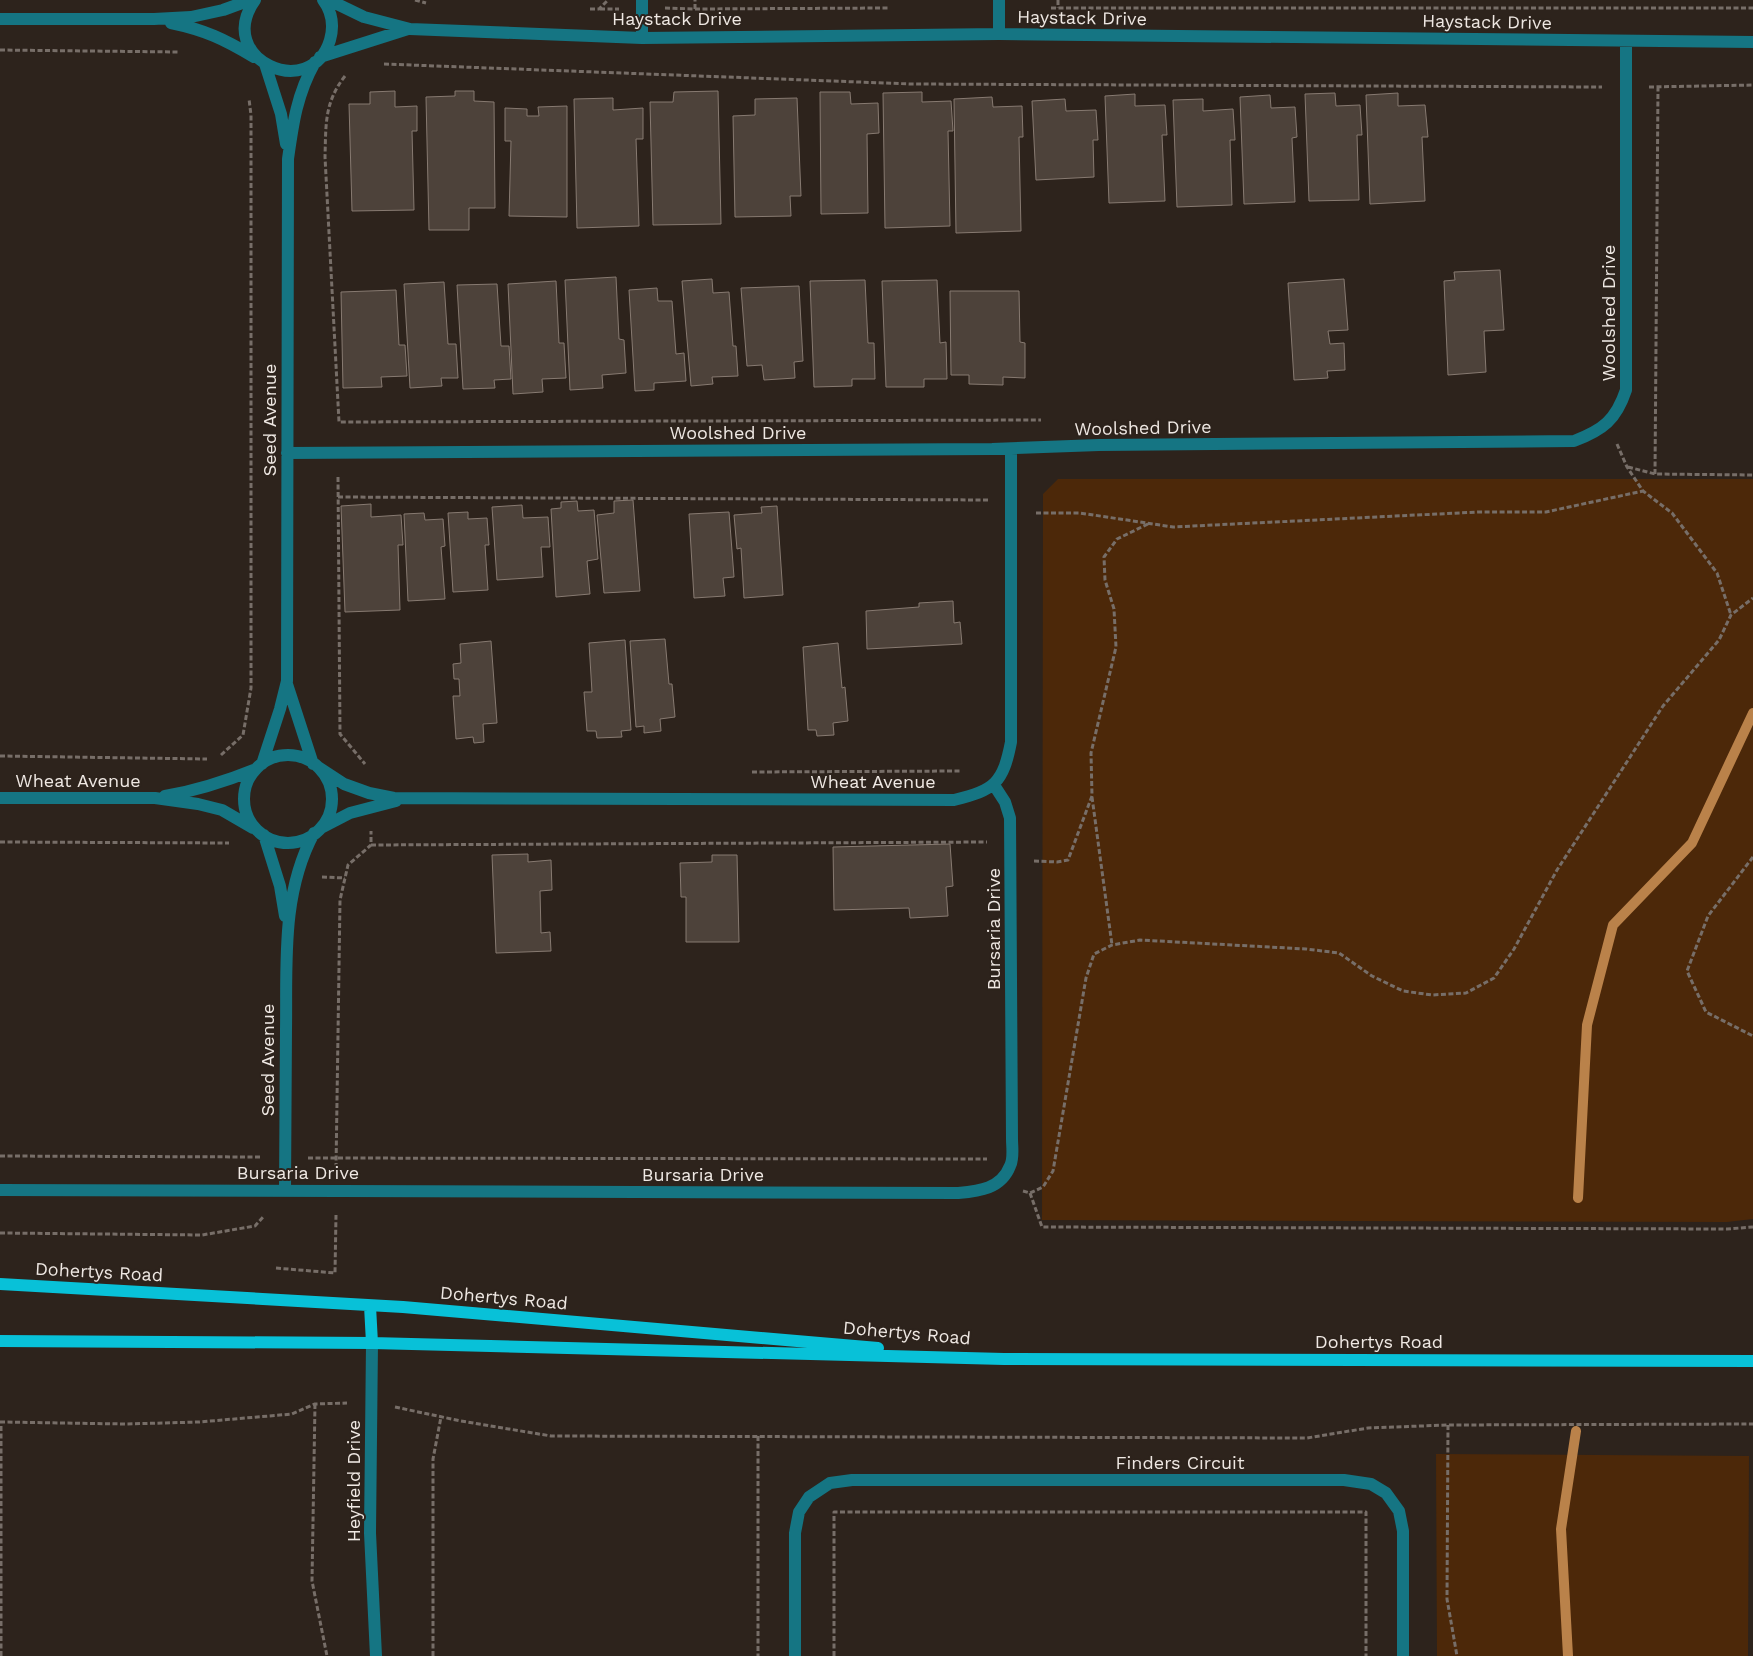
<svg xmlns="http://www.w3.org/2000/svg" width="1753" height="1656" font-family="'Work Sans',sans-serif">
  <rect width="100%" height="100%" fill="#2d231c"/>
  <!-- green -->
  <path fill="#4c2809" d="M1058 479H1753V1219L1727 1222 1042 1220 1043 494Z
    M1436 1454 1749 1456 1748 1656H1437Z"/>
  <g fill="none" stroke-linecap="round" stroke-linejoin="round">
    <!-- stream -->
    <path stroke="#ba824a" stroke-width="10" d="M1578 1198 1587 1025 1613 925 1692 843 1753 713
      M1568 1656 1561 1529 1576 1431"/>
  </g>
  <!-- building -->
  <path fill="#4d423a" stroke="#877a71" d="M395 91V107L417 106V131H412L414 210 352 211 349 104H370V92Z
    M455 91H474V101L494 102 495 208H469V230H429L426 97 455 96Z
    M718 91 721 224 653 225 650 102H673L674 92Z
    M820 92H850L851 104 878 103 879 133 867 134 868 213 821 214Z
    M922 92V102L951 101 953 131H948L950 226 885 228 883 93Z
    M1335 93 1336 106 1360 105 1362 135H1357L1359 200 1309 201 1305 94Z
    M1398 93V106L1425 105 1428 137H1422L1425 201 1370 204 1366 95Z
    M1135 94V106L1165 105 1167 135H1162L1165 201 1109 203 1105 96Z
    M1270 95 1271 108 1295 107 1297 137 1292 138 1295 202 1244 204 1240 97Z
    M992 97 993 107 1022 106 1023 137H1019L1021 231 956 233 954 99Z
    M613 98V110L643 108V139H636L639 226 577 228 574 99Z
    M797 98 801 196H790L791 216 735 217 733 116 755 115V99Z
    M1065 99 1066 111 1096 110 1098 140H1093L1094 177 1036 180 1032 101Z
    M1203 99V111L1233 109 1235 140H1230L1232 205 1177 207 1173 100Z
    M567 106V217L509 216 511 141H505V108L527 109V116H539L538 107Z
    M1500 270 1504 330 1484 331 1486 372 1448 375 1444 281 1455 280 1454 272Z
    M616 277 619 339 624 340 626 373 602 375 603 388 570 390 565 280Z
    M712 279 713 293 729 292 733 346H736L738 376 712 377 713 384 691 386 682 281Z
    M1344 279 1348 330 1328 331 1330 344 1344 343 1345 370 1327 371 1328 378 1294 380 1288 283Z
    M865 280 868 343H874L875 379H852V386L814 387 810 281Z
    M937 280 940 343 946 342 947 379H924V387H886L882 281Z
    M556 281 559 343H564L566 378 542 379 543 392 513 394 508 284Z
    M444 282 448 344H456L458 378H441L442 386 410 388 404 284Z
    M497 284 501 346H509L511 379 494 380 495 388 463 389 457 285Z
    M799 286 803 361 794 362 795 378 764 380 762 365 747 366 741 288Z
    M657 288 658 301H672L676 354 684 353 686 381 654 383V390L635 391 629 290Z
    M396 290 399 345H405L407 376 381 377 382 387 343 388 341 292Z
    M950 291H1019L1020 342 1025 343V378L1003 377V385L969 384V375H951Z
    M633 500 640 591 604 593 597 515 614 513V501Z
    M577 501 578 511 594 510 598 559 587 561 590 594 556 597 551 509 561 508V502Z
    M371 504V517L401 515 403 545H398L400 610 345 612 341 506Z
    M522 505 523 518 548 517 550 547H541L543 577 497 580 492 507Z
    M777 506 783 595 744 598 741 548 737 549 734 515 762 513 761 507Z
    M468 512V519L487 518 489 545H485L488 590 453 592 448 513Z
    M729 512 734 577 723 578 725 596 694 598 689 514Z
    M424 513 425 520 443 519 445 546 441 547 445 599 408 601 404 514Z
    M953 601 954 623 960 622 962 644 867 649 866 611 919 607V603Z
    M665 639 669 684H672L675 717 660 719 661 731 644 733V726L636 727 630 641Z
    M625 640 631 730 621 731 622 737 597 738 596 731H587L584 692H592L589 643Z
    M491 641 497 723 483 724 484 742 474 743 473 737 456 739 453 696H460L459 679H454L453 664 461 663 460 644Z
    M838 643 842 688 845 687 848 721 833 723 834 735 817 736 816 730H808L803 647Z
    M950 844 953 886 946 887 948 916 910 918 909 908 834 910 833 847Z
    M528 854V862L551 860 552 890 540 891 541 933 550 932 551 951 496 953 492 855Z
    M712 855H737L739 942H686V897H681L680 863 712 862Z"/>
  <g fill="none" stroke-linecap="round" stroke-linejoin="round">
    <!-- path -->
    <path stroke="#776e68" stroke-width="3" stroke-dasharray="5 2.5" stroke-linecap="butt" d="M415 0 426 3
      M1058 0V8
      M665 8 695 9V0
      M1051 8H1753
      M590 9H599L608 0
      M600 9H619
      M695 9 889 8
      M0 50 180 52
      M384 64 911 84 1602 87
      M345 76C324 103 326 125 325 157L339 422 1041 420
      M1649 87 1753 85
      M1617 444 1627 467 1643 491 1672 513 1717 573 1731 615
      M1628 467 1655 474 1753 475
      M1655 474 1658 87
      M338 477 340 734 365 764
      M338 497 988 500
      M1036 513H1080L1173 527 1478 512H1546L1643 491
      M221 755 243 735 251 688V115L249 99
      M0 756 207 759
      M752 772 961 771
      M1092 797 1112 945
      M0 842 229 843
      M371 845 987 842
      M1753 857 1708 916 1687 971 1706 1012 1753 1036
      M1034 861 1057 862 1068 860 1092 796 1091 753 1116 647 1114 609 1105 580 1104 557 1117 539 1150 523
      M322 877 345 878
      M0 1156 262 1157
      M308 1158 987 1159
      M336 1168 340 900 348 865 371 845V831
      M1023 1191 1030 1193 1043 1187 1053 1171 1086 978 1094 954 1112 945 1140 940 1306 949 1339 953 1372 976 1403 991 1432 995 1466 993 1494 978 1514 949 1557 870 1663 706 1719 640 1731 615 1753 598
      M1030 1193 1042 1227 1727 1229 1753 1227
      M0 1233 202 1235 255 1226 264 1216
      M276 1268 335 1273 336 1215
      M315 1404 312 1581 327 1656
      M395 1407 461 1421 551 1436 1307 1438 1368 1428 1448 1425 1753 1424
      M0 1422 126 1424 199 1422 292 1414 315 1404 347 1403
      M1448 1425 1447 1599 1457 1656
      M758 1436V1656
      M1 1656V1422
      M433 1656V1459L441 1417
      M834 1656V1512H1366V1656"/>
    <!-- minor -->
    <path stroke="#157583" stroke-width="12" d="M255 0C213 59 311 103 330 40 334 26 332 12 323 0
      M329 0 364 17 410 29 642 38 999 34 1753 42
      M0 19H154L191 17 223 10 250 0
      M171 23C205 30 224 39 254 57
      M999 34V0
      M642 38V0
      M320 57 408 29
      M265 64 281 114 286 144
      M287 453 992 449 1099 445 1574 441C1603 430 1616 420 1626 390V42
      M287 684 313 764
      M244 799a44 44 0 1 1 88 0a44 44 0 1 1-88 0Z
      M262 764 280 709 287 681 288 159C293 123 297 94 315 62
      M318 767 344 784 369 793 394 798 954 800C995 790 1003 783 1011 742V449
      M165 796C199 790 224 782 256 769
      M0 798H155L198 804 222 810 253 828
      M321 828 350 813 396 801
      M264 835 280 886 285 916
      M0 1190 958 1193C979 1191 1001 1189 1010 1166 1014 1159 1012 1147 1012 1139L1010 818 1005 802 994 785
      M285 1190C285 1137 286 1083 286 1030 287 964 281 894 314 833
      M372 1343 370 1533 376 1656
      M795 1656V1533L799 1512 809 1497 830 1483 852 1480H1344L1371 1484 1386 1493 1399 1511 1403 1531V1656"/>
    <!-- major -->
    <path stroke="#08c1d8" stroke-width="12" d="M0 1284 403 1307 878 1348
      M370 1306 372 1343
      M0 1341 372 1343 1004 1359 1753 1361"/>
  </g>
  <g text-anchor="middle" stroke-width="4" stroke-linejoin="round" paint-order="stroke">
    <!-- street labels -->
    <g font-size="18" fill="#efe8e3" stroke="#2d231c">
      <text transform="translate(1082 18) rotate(1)" y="6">Haystack Drive</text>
      <text x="677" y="25">Haystack Drive</text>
      <text transform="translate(1487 22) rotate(1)" y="6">Haystack Drive</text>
      <text transform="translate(1609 313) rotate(-90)" y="6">Woolshed Drive</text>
      <text transform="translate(270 420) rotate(-90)" y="6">Seed Avenue</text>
      <text transform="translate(1143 428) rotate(-1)" y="6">Woolshed Drive</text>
      <text x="738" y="439">Woolshed Drive</text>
      <text x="78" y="787">Wheat Avenue</text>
      <text x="873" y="788">Wheat Avenue</text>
      <text transform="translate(994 929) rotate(-90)" y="6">Bursaria Drive</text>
      <text transform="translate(268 1060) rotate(-90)" y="6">Seed Avenue</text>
      <text x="298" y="1179">Bursaria Drive</text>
      <text x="703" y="1181">Bursaria Drive</text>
      <text transform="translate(99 1272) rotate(3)" y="6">Dohertys Road</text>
      <text transform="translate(504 1298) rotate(5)" y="6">Dohertys Road</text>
      <text transform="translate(907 1333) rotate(5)" y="6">Dohertys Road</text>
      <text x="1379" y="1348">Dohertys Road</text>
      <text x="1180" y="1469">Finders Circuit</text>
      <text transform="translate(354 1481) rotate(-90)" y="6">Heyfield Drive</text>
    </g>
  </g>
</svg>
